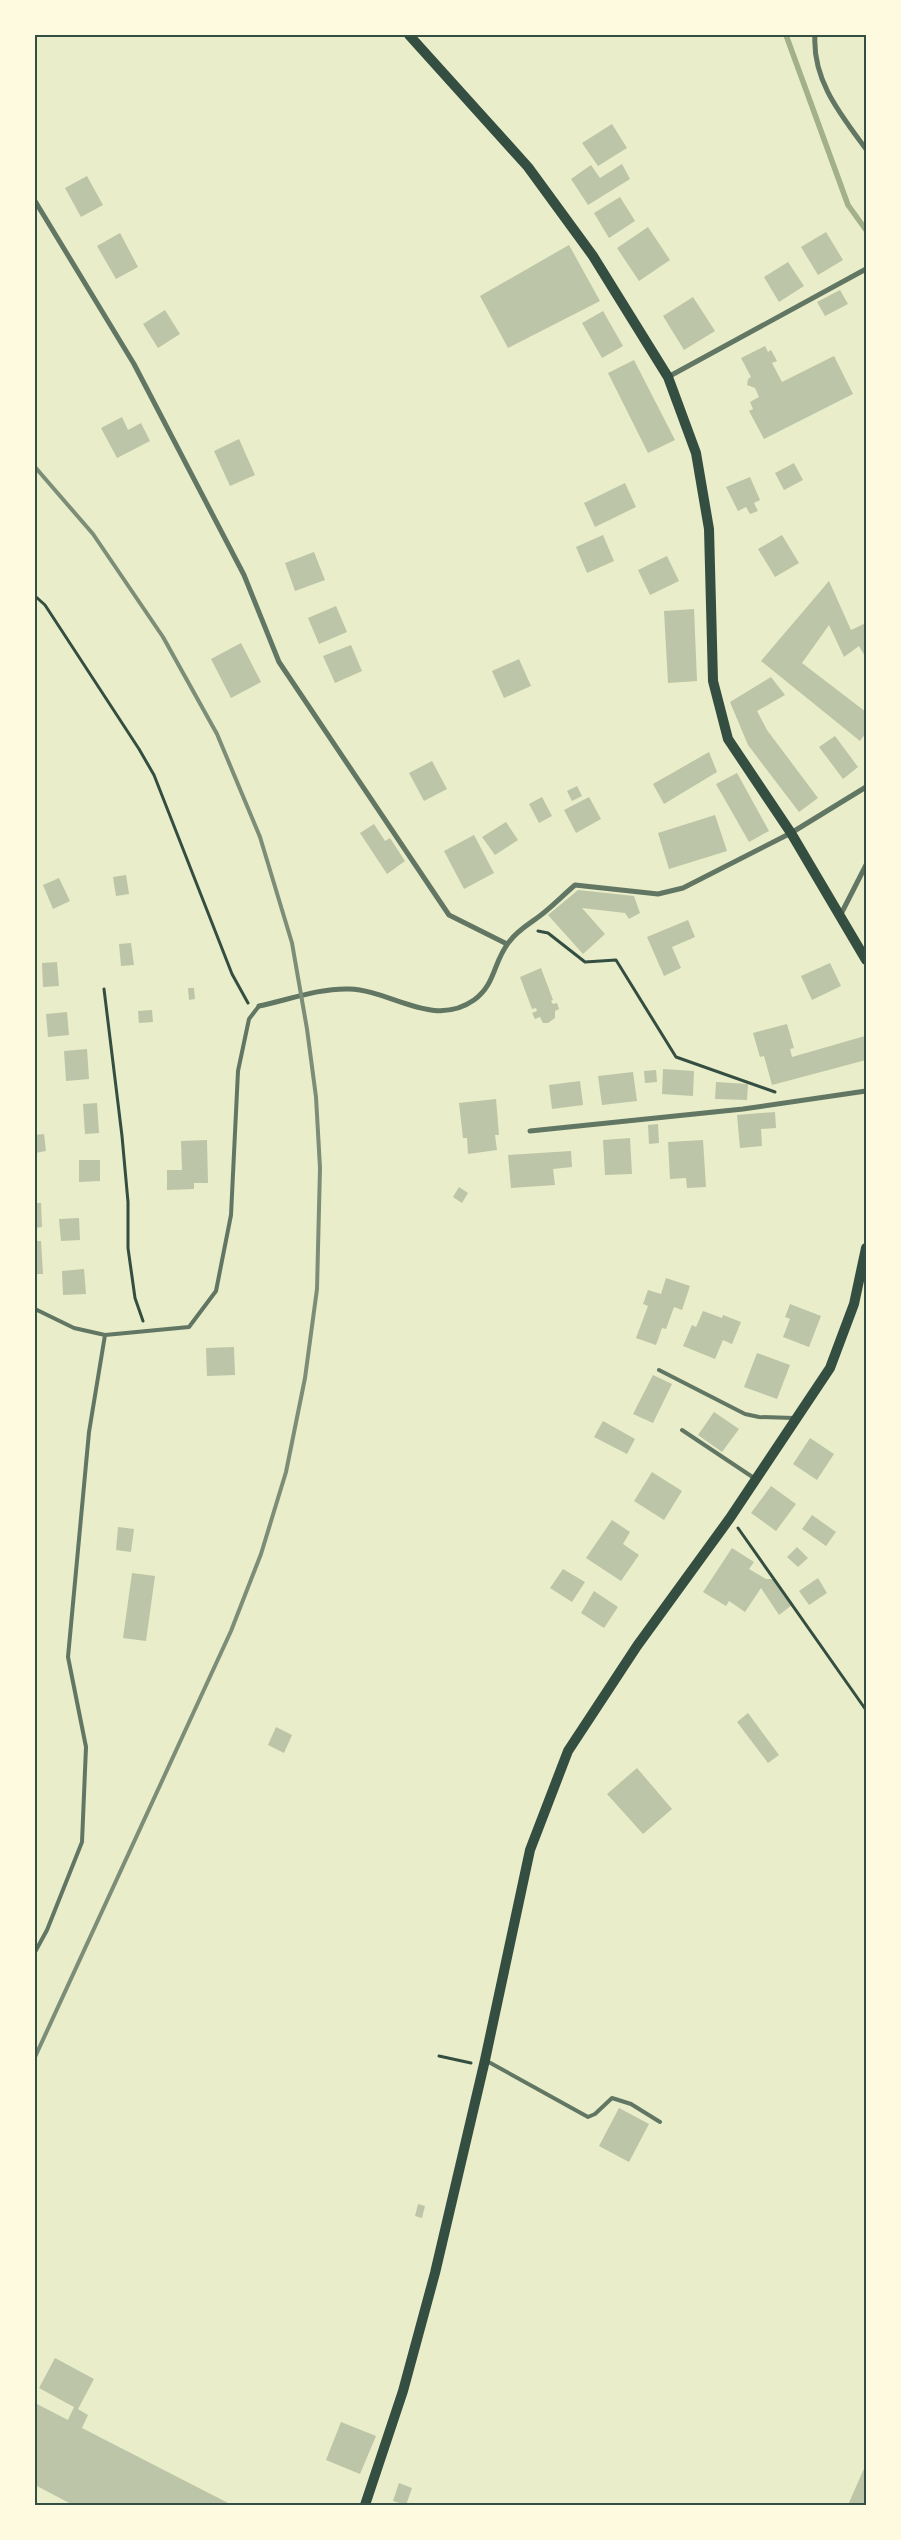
<svg xmlns="http://www.w3.org/2000/svg" width="901" height="2540" font-family="'Libre Baskerville',serif">
  <rect width="100%" height="100%" fill="#e9edc9"/>
  <g fill="none" stroke-linecap="round" stroke-linejoin="round">
    <!-- stream -->
    <path stroke="#a3b18a" stroke-width="5.5" d="M786 35 848 205 866 230"/>
  </g>
  <!-- building -->
  <path fill="#bcc5a7" d="M612 124 627 148 598 166 582 143Z
    M622 164 630 179 588 205 571 179 591 165 600 178Z
    M87 176 103 205 81 217 65 188Z
    M620 197 635 221 609 238 594 213Z
    M648 227 670 260 639 281 617 248Z
    M826 232 843 260 818 275 801 247Z
    M120 233 138 267 116 279 97 246Z
    M569 245 600 301 508 348 480 296Z
    M788 262 804 286 779 302 764 277Z
    M840 290 848 304 825 316 817 302Z
    M693 297 715 331 684 350 663 316Z
    M165 310 180 334 158 348 143 324Z
    M603 311 623 346 602 358 582 323Z
    M765 346 768 352 771 350 777 361 772 363 782 382 834 356 853 394 764 439 749 411 753 409 750 402 759 397 755 388 747 385 748 379 751 377 741 358Z
    M634 360 675 440 648 453 608 373Z
    M122 417 128 430 141 423 150 441 117 458 101 428Z
    M239 439 255 475 230 486 214 451Z
    M794 463 803 480 784 490 775 473Z
    M750 477 760 500 754 503 758 511 750 514 746 507 738 511 726 487Z
    M625 483 636 507 595 527 584 503Z
    M603 535 614 561 587 573 576 547Z
    M782 535 799 563 775 577 758 549Z
    M314 552 325 580 295 591 285 563Z
    M667 556 679 581 650 595 638 570Z
    M829 581 851 630 866 623V658L859 646 844 657 829 625 802 663 866 712V733L860 741 761 661Z
    M336 606 347 632 319 644 308 618Z
    M694 609 697 681 668 683 664 611Z
    M241 643 261 682 231 698 211 659Z
    M351 645 362 671 335 683 323 656Z
    M519 659 531 686 504 698 492 671Z
    M771 677 785 695 757 711 767 730 818 798 799 812 748 745 730 702Z
    M835 736 858 767 843 779 819 747Z
    M709 752 717 772 664 804 653 784Z
    M432 761 447 789 424 801 409 773Z
    M737 773 769 831 749 842 716 784Z
    M577 786 582 796 572 801 567 791Z
    M542 797 552 816 539 823 529 804Z
    M589 797 601 819 576 833 564 810Z
    M715 815 727 851 669 869 658 833Z
    M506 822 518 840 495 855 482 837Z
    M374 824 385 841 390 838 405 861 387 874 360 833Z
    M474 835 494 873 464 889 444 851Z
    M126 875 129 894 116 896 113 877Z
    M59 878 70 901 53 909 43 885Z
    M578 890 634 896 640 913 629 919 625 913 582 908 605 934 583 954 548 915Z
    M688 920 695 937 672 947 681 968 664 976 647 937Z
    M131 943 134 965 121 966 119 944Z
    M57 962 59 986 43 987 42 963Z
    M830 963 841 986 812 1000 801 976Z
    M541 968 553 1000 551 1001 553 1004 557 1003 559 1009 555 1011V1018L548 1023H543L540 1017 535 1019 532 1013 537 1011 536 1008 532 1009 520 977Z
    M188 988H194L195 999 189 1000Z
    M152 1010 153 1022 139 1023 138 1011Z
    M67 1012 69 1035 48 1037 46 1014Z
    M787 1024 794 1048 790 1049 792 1057 865 1036 866 1060 772 1085 764 1056 760 1057 753 1033Z
    M87 1049 89 1079 66 1081 64 1051Z
    M663 1069 694 1071 693 1096 662 1094Z
    M656 1070 657 1082 645 1083 644 1071Z
    M633 1072 637 1101 602 1105 598 1076Z
    M580 1081 583 1105 552 1109 549 1085Z
    M716 1082 748 1084 747 1100 715 1099Z
    M496 1099 499 1135H495L497 1150 468 1154 467 1138H463L459 1103Z
    M97 1103 99 1133 85 1134 83 1104Z
    M775 1112 776 1128 761 1129 762 1146 740 1148 737 1115Z
    M658 1124 659 1143 649 1144 648 1125Z
    M44 1134 46 1151 35 1153V1135Z
    M630 1138 632 1174 605 1175 603 1140Z
    M207 1140 208 1183H194V1189L167 1190V1170H182L181 1141Z
    M703 1140 706 1187 687 1188 686 1178 670 1179 668 1142Z
    M571 1151 572 1167 553 1169 555 1185 511 1188 508 1155Z
    M79 1160H100V1181L79 1182Z
    M459 1187 468 1193 462 1203 453 1197Z
    M35 1203H41L42 1227 35 1228Z
    M79 1218 80 1240 61 1241 59 1219Z
    M35 1241H41L43 1274H35Z
    M84 1269 86 1294 63 1295 62 1271Z
    M666 1278 690 1286 682 1310 674 1307 666 1329 662 1328 656 1345 636 1338 648 1306 643 1304 648 1290 661 1294Z
    M790 1304 821 1316 809 1347 783 1337 790 1319 785 1317Z
    M703 1311 722 1318 723 1315 741 1322 732 1344 723 1340 715 1359 683 1346 692 1325 696 1327Z
    M234 1347 235 1375 207 1376 206 1348Z
    M757 1353 790 1365 777 1399 744 1387Z
    M653 1375 672 1384 653 1423 633 1414Z
    M714 1412 739 1429 722 1452 698 1435Z
    M603 1421 635 1439 627 1454 594 1437Z
    M810 1438 834 1454 817 1480 793 1464Z
    M652 1472 682 1491 664 1520 634 1501Z
    M771 1486 796 1504 776 1531 751 1513Z
    M812 1515 836 1532 826 1546 802 1529Z
    M612 1520 630 1532 623 1544 639 1555 621 1581 586 1558Z
    M118 1527 134 1529 131 1552 116 1550Z
    M797 1547 808 1558 798 1567 787 1557Z
    M732 1548 754 1562 749 1569 766 1579H774L792 1605 779 1615 761 1588 745 1612 729 1601 726 1606 703 1592Z
    M563 1569 585 1582 572 1602 550 1588Z
    M132 1573 155 1576 146 1641 123 1638Z
    M818 1578 827 1593 809 1605 799 1591Z
    M594 1591 618 1607 604 1628 581 1613Z
    M748 1713 779 1755 768 1763 737 1722Z
    M276 1727 292 1735 284 1753 268 1745Z
    M637 1768 672 1809 643 1834 607 1794Z
    M619 2108 649 2124 629 2162 599 2146Z
    M418 2204 425 2206 422 2218 415 2216Z
    M55 2358 94 2379 78 2409 88 2415 82 2428 232 2505H73L35 2485V2403L68 2420 74 2407 39 2388Z
    M341 2422 376 2436 360 2474 326 2460Z
    M866 2464V2505H848Z
    M399 2483 412 2488 406 2505 393 2501Z"/>
  <g fill="none" stroke-linecap="round" stroke-linejoin="round">
    <!-- path -->
    <path stroke="#344e41" stroke-width="3" d="M35 596 45 605 139 749 154 775 232 974 248 1003
      M538 931 548 933 585 962 616 960 676 1057 775 1092
      M104 989 122 1136 128 1202V1248L135 1298 143 1321
      M738 1528 866 1710
      M439 2056 471 2063"/>
    <!-- service -->
    <path stroke="#617663" stroke-width="4" d="M35 1309 74 1328 105 1335
      M659 1370 745 1414 759 1417 794 1418
      M682 1430 754 1478
      M35 1952 47 1930 82 1842 86 1747 68 1657 89 1432 105 1335 189 1327 216 1291 231 1215 238 1071 249 1019 259 1006
      M485 2060 588 2117 595 2114 612 2098 631 2104 660 2122"/>
    <!-- minor -->
    <path stroke="#617663" stroke-width="5" d="M815 35C812 80 841 115 866 149
      M35 201 134 364 244 575 279 662 449 915 507 944
      M668 377 866 269
      M840 916 866 865
      M259 1006C288 1000 319 988 349 989 391 990 433 1029 474 1000 496 984 493 962 509 942 517 931 526 926 537 918 551 908 562 896 575 885L658 894 683 888 791 833 866 787
      M530 1131 743 1109 866 1091"/>
    <!-- secondary -->
    <path stroke="#344e41" stroke-width="10" d="M409 35 528 167 593 256 668 377 696 453 709 529 713 681 728 739 791 833 866 960
      M365 2505 403 2391 435 2273 485 2060 530 1850 568 1751 637 1646 730 1518 830 1368 854 1304 866 1248"/>
    <!-- rail -->
    <path stroke="#7c8e77" stroke-width="4" d="M35 467 93 534 163 637 217 734 260 837 292 943 307 1029 316 1097 320 1168 317 1289 305 1378 286 1472 261 1554 231 1631 35 2057"/>
  </g>
  <!-- border -->
  <rect width="901" height="2540" fill="none" stroke="#fefae0" stroke-width="72"/>
  <rect x="36" y="36" width="829" height="2468" fill="none" stroke="#344e41" stroke-width="2"/>
</svg>
